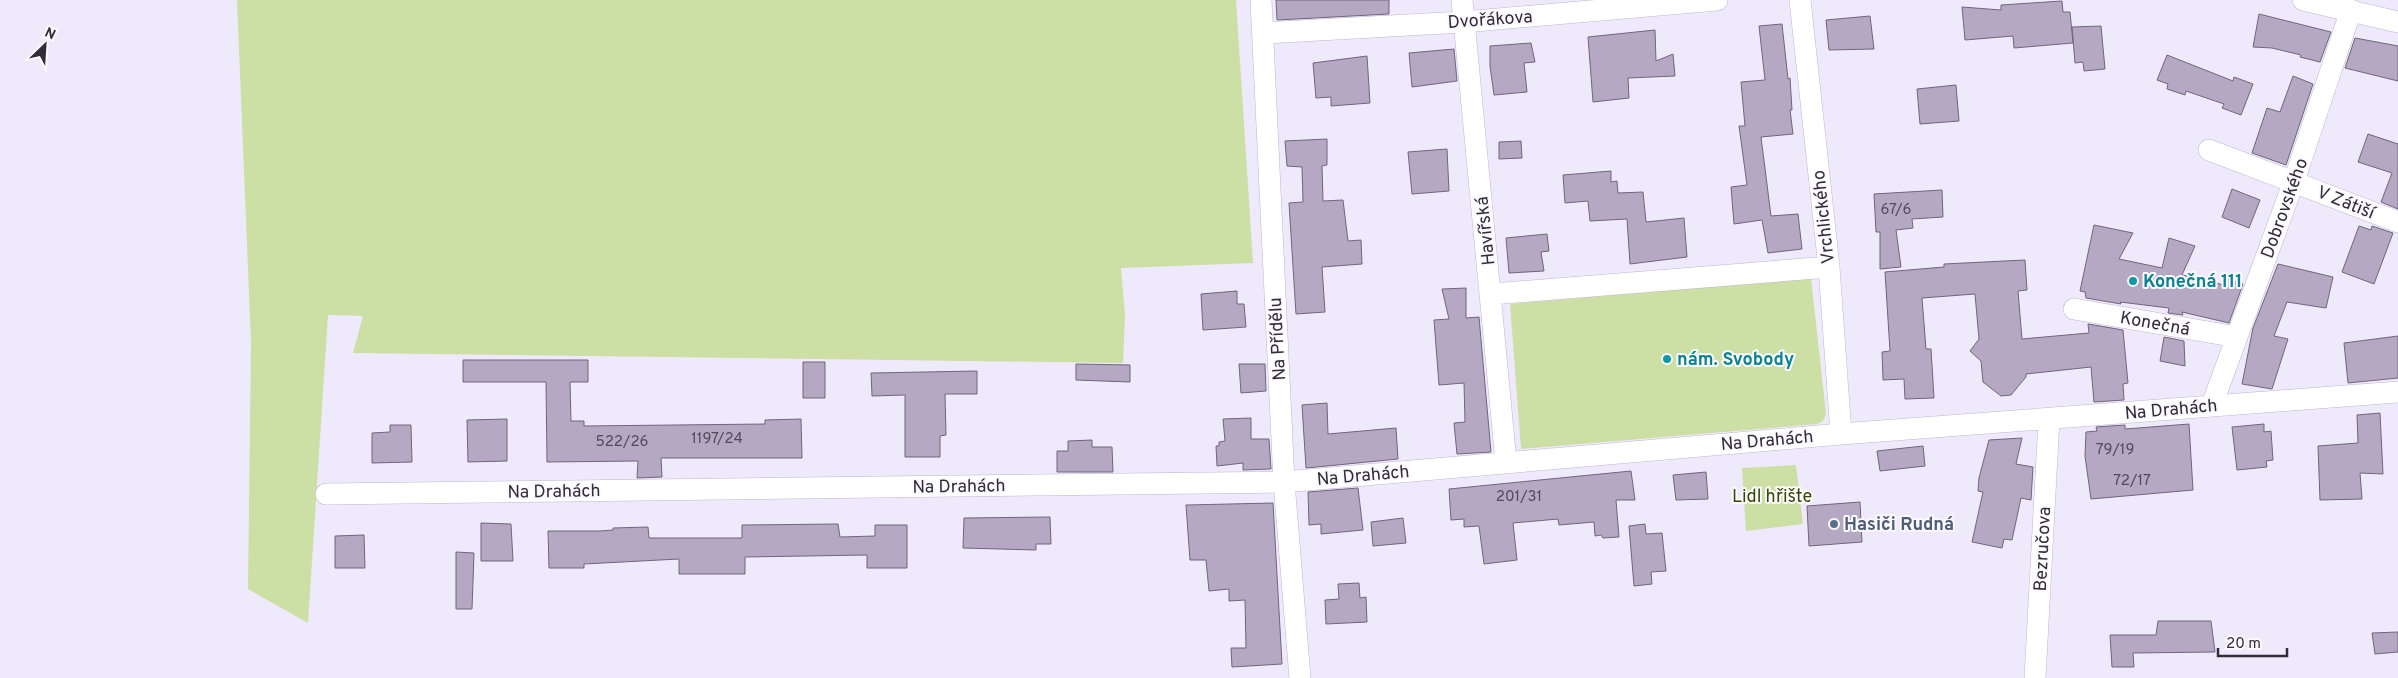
<svg xmlns="http://www.w3.org/2000/svg" width="2398" height="678" font-family="Overpass,sans-serif">
  <rect width="100%" height="100%" fill="#efeafb"/>
  <!-- green -->
  <path fill="#ccdfa4" d="M237 0H1236L1253 263 1121 268 1125 315 1123 363 353 353 363 316 328 315 308 623 248 589 251 343Z
    M1811 278 1826 414 1823 421 1817 424 1521 449 1510 304Z
    M1796 465 1803 524 1746 531 1742 468Z"/>
  <!-- building -->
  <path fill="#b5a8c2" stroke="#71657d" d="M1276 0H1389V14L1277 20Z
    M2062 1 2063 12H2070L2073 43 2014 48 2013 36 1965 40 1962 7 2001 10V5Z
    M2259 14 2331 32 2320 62 2300 57 2301 55 2272 48 2253 47Z
    M1870 16 1874 49 1829 50 1826 20Z
    M1782 24 1788 79 1790 78 1792 110H1790L1793 134 1761 137 1771 216 1798 214 1802 249 1768 253 1762 220 1734 224 1731 187 1747 185 1739 126H1745L1741 82 1765 80 1759 26Z
    M2101 26 2105 69 2084 71 2083 62 2075 63 2072 27Z
    M1655 30 1656 61 1673 54 1675 76 1628 78 1629 98 1593 102 1588 37Z
    M2355 38 2398 46V81L2345 68Z
    M1531 43 1535 62 1524 63 1527 92 1494 95 1490 66V46Z
    M1454 49 1457 81 1412 87 1409 53Z
    M2167 55 2233 81 2234 77 2253 84 2241 115 2222 108 2224 104 2186 91 2185 95 2167 89 2168 84 2157 80Z
    M1367 56 1370 103 1331 106V97L1316 98 1313 63Z
    M2293 76 2313 84 2286 165 2252 153 2267 108 2280 112Z
    M1956 85 1959 121 1920 124 1917 89Z
    M2368 134 2398 144V209L2381 202 2392 173 2358 162Z
    M1327 139V165L1322 166 1323 201 1343 200 1348 241 1361 240 1362 264 1322 267 1325 312 1296 314 1289 203 1303 202 1302 167 1287 166 1285 141Z
    M1521 141 1522 158 1499 159V142Z
    M1447 149 1449 191 1412 194 1408 152Z
    M1611 171V182L1617 181 1618 193 1643 192 1646 222 1684 218 1687 257 1630 264 1627 219 1590 221 1588 201 1565 203 1563 175Z
    M2232 189 2260 200 2249 228 2222 217Z
    M1942 190 1943 217 1912 219 1913 228 1896 230 1901 267 1880 269V232H1876L1874 194Z
    M2094 225 2133 233 2119 259 2162 268 2169 238 2195 246 2182 275 2224 285 2227 279 2243 284 2229 323 2182 312 2183 315 2168 313 2169 308 2120 302 2121 304 2086 298 2085 292 2080 291Z
    M2359 226 2371 230 2372 226 2393 233 2374 284 2342 272Z
    M1547 234 1549 251 1541 252 1544 271 1509 273 1506 238Z
    M2025 260 2027 290 2018 291 2022 339 2089 333 2088 324 2123 330 2128 383 2123 384 2124 400 2094 402 2091 367 2026 374V377L2011 395 2001 396 1983 382 1981 361 1970 351 1979 339 1975 294 1922 298 1926 349H1931L1934 398 1905 399 1904 379 1883 380 1882 352 1890 351 1885 272 1944 267V264Z
    M2278 264 2333 277 2326 308 2287 302 2274 336 2288 339 2272 389 2242 384 2253 328Z
    M1466 288V318L1479 317 1491 452 1457 454 1454 423 1465 422 1464 383 1439 385 1434 320 1449 319 1442 289Z
    M1237 291V304H1244L1246 327 1203 330 1201 294Z
    M2398 336V378L2348 383 2344 343Z
    M2164 337 2184 341 2185 366 2160 361Z
    M463 360H588V382H570L571 421H584V426L765 424V420L801 419 802 458H661L662 477 637 478 638 461 547 462 546 382H463Z
    M803 362H825V398H803Z
    M1076 364 1130 365V382L1076 380Z
    M1239 364H1265L1266 391 1241 393Z
    M977 371V394H945L946 435 940 436V457H905V395L872 396 871 373Z
    M1327 403 1328 434 1396 428 1398 459 1306 468 1302 405Z
    M2380 413 2383 474 2360 473 2362 499 2320 500 2318 446 2358 443 2357 415Z
    M1251 418V439H1269L1271 469 1243 470V463L1217 466 1216 446H1219V442L1225 441 1223 419Z
    M507 419V461L468 462 467 420Z
    M2189 424 2193 490 2091 499 2085 456 2086 432 2097 431 2096 427 2125 425V429Z
    M2264 424V432L2271 431 2273 460 2266 461 2267 467 2237 470 2232 427Z
    M390 425H411L412 462 372 463V433L390 432Z
    M2022 438 2016 464 2033 467 2031 500 2021 498 2012 540 2004 539 2002 548 1972 542 1983 492 1978 491 1979 478 1989 440Z
    M1092 440V447H1112L1113 472H1057V451H1068V441Z
    M1923 446 1925 466 1880 471 1877 451Z
    M1631 471 1635 500H1616L1619 537 1603 538 1601 535 1595 536 1594 522 1559 525 1558 519 1513 523 1517 560 1484 564 1479 526 1464 527V519L1451 520 1449 489Z
    M1706 472 1708 499 1676 500 1673 475Z
    M1358 488 1363 530 1321 534V524L1309 525 1308 492Z
    M1860 502 1862 542 1809 546 1807 506Z
    M1273 503 1282 664 1232 667 1231 648H1246L1245 600 1229 601V589L1209 591 1206 560H1190L1186 505Z
    M1050 517 1051 544H1036V550L963 548 964 518Z
    M1403 518 1406 543 1373 546 1371 522Z
    M481 523 511 524 513 561H481Z
    M838 524 840 537 875 536V525H907V568H867V555L745 557V574H679V559L584 564V568H549L548 531H600L613 530V528L648 527 649 538H742V525Z
    M1645 524 1646 534 1662 533 1666 571 1651 572 1652 584 1634 586 1629 526Z
    M364 535 365 568H335V536Z
    M456 552 474 553 472 609H456Z
    M1359 583 1360 598 1366 597 1367 622 1326 624 1325 600 1339 599 1338 584Z
    M2158 621H2211L2215 652 2133 653 2134 667H2112L2110 635H2156Z
    M2398 632V652L2375 654 2372 633Z"/>
  <g fill="none" stroke-linecap="round" stroke-linejoin="round">
    <!-- minor casing -->
    <g stroke="#beb6d1" stroke-width="22">
      <path id="minor" d="M1261 0 1284 482 1300 678
        M1462 0 1506 462
        M1800 0 1829 267 1841 434
        M2303 0 2398 22
        M1263 33 1463 22 1717 0
        M2209 150 2398 222
        M1492 294 1829 267
        M2074 309 2237 337
        M2212 405 2294 181 2351 10
        M326 494 1284 482 1841 434 2398 392
        M2035 678 2049 419"/>
    </g>
    <!-- minor -->
    <use href="#minor" stroke="#fff" stroke-width="21"/>
  </g>
  <!-- markers -->
  <g fill="#0f9aa8" stroke="#fbf9ff" stroke-width="2">
    <circle cx="2133" cy="281" r="5"/>
    <circle cx="1667" cy="359" r="5"/>
  </g>
  <circle fill="#5c6f8a" stroke="#fbf9ff" stroke-width="2" cx="1834" cy="524" r="5"/>
  <g text-anchor="middle" stroke-width="4" stroke-linejoin="round" paint-order="stroke">
    <!-- number labels -->
    <g font-size="15" fill="#514c5a">
      <text x="1896" y="214">67/6</text>
      <text x="717" y="443">1197/24</text>
      <text x="622" y="446">522/26</text>
      <text x="2115" y="454">79/19</text>
      <text x="2132" y="485">72/17</text>
      <text x="1519" y="501">201/31</text>
    </g>
    <!-- street labels -->
    <g font-size="18" fill="#302d38" stroke="#fbf9ff">
      <text transform="translate(1490 19) rotate(-4)" y="6">Dvořákova</text>
      <text transform="translate(2346 202) rotate(22)" y="6">V Zátiší</text>
      <text transform="translate(2284 208) rotate(-70)" y="6">Dobrovského</text>
      <text transform="translate(1823 217) rotate(-96)" y="6">Vrchlického</text>
      <text transform="translate(1485 231) rotate(-96)" y="6">Havířská</text>
      <text transform="translate(2155 323) rotate(10)" y="6">Konečná</text>
      <text transform="translate(1277 339) rotate(-93)" y="6">Na Přídělu</text>
      <text transform="translate(2171 409) rotate(-5)" y="6">Na Drahách</text>
      <text transform="translate(1767 440) rotate(-5)" y="6">Na Drahách</text>
      <text transform="translate(1363 475) rotate(-5)" y="6">Na Drahách</text>
      <text transform="translate(959 486) rotate(-1)" y="6">Na Drahách</text>
      <text transform="translate(554 491) rotate(-1)" y="6">Na Drahách</text>
      <text transform="translate(2042 549) rotate(-87)" y="6">Bezručova</text>
    </g>
    <!-- culture labels -->
    <g font-size="18" font-weight="bold" fill="#0d838f" stroke="#fbf9ff" text-anchor="start">
      <text x="2143" y="287">Konečná 111</text>
      <text x="1677" y="365">nám. Svobody</text>
    </g>
    <!-- park labels -->
    <g font-size="18" fill="#364500" stroke="#fbf9ff">
      <text x="1772" y="502">Lidl hřište</text>
    </g>
    <!-- service labels -->
    <g font-size="18" font-weight="bold" fill="#4e5e75" stroke="#fbf9ff" text-anchor="start">
      <text x="1844" y="530">Hasiči Rudná</text>
    </g>
  </g>
  <!-- north arrow -->
  <g transform="translate(45 45) rotate(25)" stroke="#fbf9ff" stroke-width="4" paint-order="stroke">
  <path d="M0-4L9 19L0 12L-9 19Z" fill="#302d38"/>
  <text y="-8" font-size="14" font-weight="bold" text-anchor="middle" fill="#302d38">N</text>
  </g>
  <!-- scale -->
  <path d="M2218 648v8h69v-8" fill="none" stroke="#302d38" stroke-width="2.5"/>
  <text x="2226" y="648" font-size="15" fill="#302d38" stroke="#fbf9ff" stroke-width="4" paint-order="stroke">20 m</text>
</svg>
